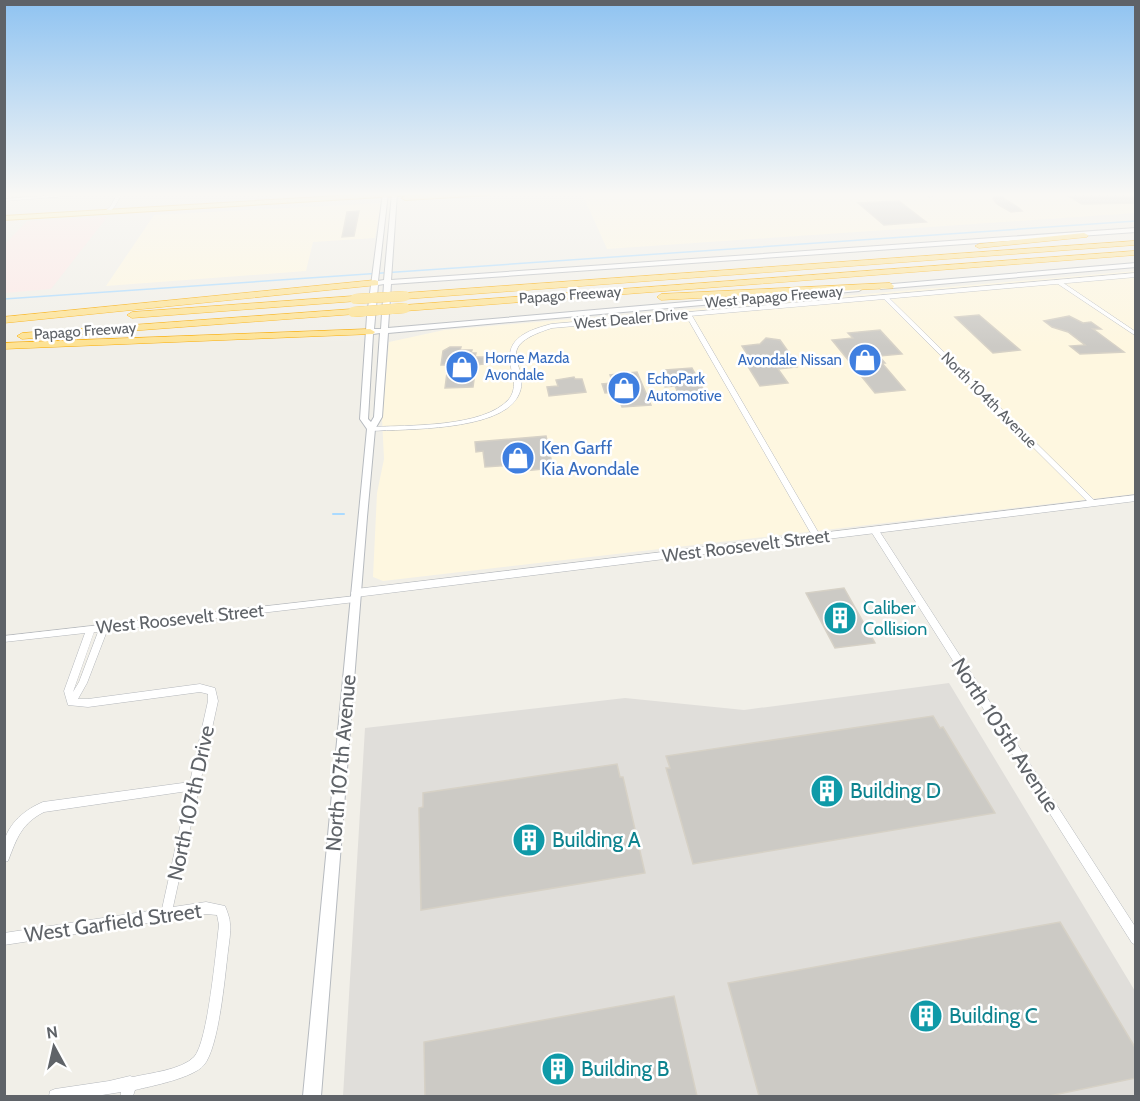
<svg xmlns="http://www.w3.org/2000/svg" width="1140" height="1101" font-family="Cabin,sans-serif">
  <rect width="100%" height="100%" fill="#f1efe8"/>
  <!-- commercial -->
  <path fill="#fef7e0" d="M273 193H380L269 200Z
    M582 193H1135L1136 213 607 249Z
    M381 203 375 238 313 242 306 271 106 286 154 215Z
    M1135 271V494L383 581 373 577 377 493 384 459 382 418 389 342 444 330Z"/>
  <!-- industrial -->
  <path fill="#e0deda" d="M949 683 1135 991V1096H343L365 728 625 698 744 710Z"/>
  <!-- medical -->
  <path fill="#fce8e6" d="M108 216 51 289 5 293V244L27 221Z"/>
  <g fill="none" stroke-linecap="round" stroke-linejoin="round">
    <!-- stream-far1 -->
    <path stroke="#aadaff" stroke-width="1.5" d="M4 299 1136 221"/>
    <!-- stream -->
    <path stroke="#aadaff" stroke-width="2" d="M333 514H344"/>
  </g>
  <!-- building -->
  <path fill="#cccac5" stroke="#d6d1c6" stroke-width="1.5" d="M1092 193H1136V203L1082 204 1065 194Z
    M997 194 1019 208 1022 211 1011 212 997 204 993 199Z
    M899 201 926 222 884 225 858 203Z
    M359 211 354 236 342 237 347 212Z
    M979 315 1020 350 993 353 955 317Z
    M1069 316 1083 323 1091 322 1101 329H1093L1124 352 1080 354 1070 346 1085 345 1068 332 1052 327 1044 321Z
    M880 330 902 354 879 356 885 363H882L905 390 875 393 832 340 853 338 848 333Z
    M766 338 780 340 792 357H790L797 367 778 369 788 383 760 386 744 360H751L742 346 760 344Z
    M461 347 460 350H472L471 353H476L475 357H484L483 364 476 365 473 387 445 388 448 365H441L443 351 450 347Z
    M692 368 697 377 709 400 682 402 675 386 665 387 661 378 670 377 666 370Z
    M637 372 651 405 622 407 616 392 605 393 602 384 613 383 610 375Z
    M574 377 575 379H582L586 392 549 396 547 387 558 386 556 380Z
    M546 436 553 468 513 472 512 465 485 467 483 451 476 452 475 442Z
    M844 588 875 643 835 648 806 593Z
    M933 716 940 728 943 727 995 813 693 864 666 768H670L666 756Z
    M617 764 620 777H623L645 873 421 910 419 808 423 807V793Z
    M1060 922 1136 1049V1078L1049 1096H759L728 983Z
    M674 996 697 1096H425L424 1042Z"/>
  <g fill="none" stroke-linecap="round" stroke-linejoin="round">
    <!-- minor casing -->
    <g stroke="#b5b8bc" stroke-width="1">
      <path id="minor" d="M83 193H95L93 194 4 201V199Z
        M118 193H122C117 202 114 212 104 214V212L110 207Z
        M924 193H928L933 196 930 197Z
        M1055 280H1059L1136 332V336L1055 282Z
        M882 295H886L1095 501 1097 503 1095 505H1091L882 297Z
        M688 312 691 314 821 537 820 539H814L813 537 685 314Z
        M875 528 878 529 1136 928V945L1132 943 872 533 871 531 872 529Z
        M355 596 358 597 359 599 358 601 355 602 107 631 87 683 78 699H88L200 684 215 688 218 701 173 907 206 902 225 906C227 911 230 918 230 924 231 932 229 943 228 951 225 976 219 1047 204 1065 193 1078 152 1086 135 1090L133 1096H121V1092L96 1096H49L50 1091 55 1089 109 1081 130 1076 133 1077C150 1073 181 1070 194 1057 208 1042 216 949 219 925L217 915 206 914 4 945V933L162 909 188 791 44 812C21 824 17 838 8 861L4 862C4 856 3 849 4 843 8 823 26 809 43 802L190 782 208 701V694L200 692 88 707 68 705 64 691 85 633 4 642V636ZM94 632H98L79 682 73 692Z"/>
    </g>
    <!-- tertiary casing -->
    <g stroke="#b5b8bc" stroke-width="1">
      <path id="tertiary" d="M1136 273V277L552 328C485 349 536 366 517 398 497 431 406 429 371 431L367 429 371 427C407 425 484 428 509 399 513 394 514 388 514 382 513 374 510 367 510 359 508 336 533 329 551 324Z
        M1136 495V501L356 597 353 596 351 593 353 590 356 589Z"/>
    </g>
    <!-- secondary casing -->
    <g stroke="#b6babf" stroke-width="2">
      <path id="secondary" d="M383 193H388L378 281 384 280 392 193H397L391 280 1136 228V232L391 284 388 328 859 287 862 289 859 291 388 333 382 417 375 429 367 517 321 1096H303L367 429 360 419 367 316ZM384 284 381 329H374L378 285ZM380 333 374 417 371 422 368 419 373 334Z
        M1136 263V267L881 289 878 287 881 285Z"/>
    </g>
    <!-- primary casing -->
    <g stroke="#f2c960" stroke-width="2">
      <path id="primary" d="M389 193H417L414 195 4 220V216Z
        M464 193H492L489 195 405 200 402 198 405 196Z"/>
    </g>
    <!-- motorway casing -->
    <g stroke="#f9ab00" stroke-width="1">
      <path id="motorway" d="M1084 233 1088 235 1087 237 979 248 975 246 979 244Z
        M1136 241V245L405 299 401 296 405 293Z
        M1136 251V255L405 311 401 308 405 305Z
        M375 280 378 281V285L4 323V317Z
        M890 283 894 286 893 288 661 300 657 297 661 294Z
        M355 296 359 299 358 301 132 318 127 315 132 312Z
        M353 309 358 312 356 314 22 339 17 336 22 333Z
        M370 329 375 332 373 334 4 349V343Z"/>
    </g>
    <!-- minor -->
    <use href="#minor" fill="#fff" fill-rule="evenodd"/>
    <!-- tertiary -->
    <use href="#tertiary" fill="#fff" fill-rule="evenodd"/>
    <!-- secondary -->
    <use href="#secondary" fill="#fff" fill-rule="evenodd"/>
    <!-- primary -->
    <use href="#primary" fill="#fff2af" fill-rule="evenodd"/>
    <!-- motorway -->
    <use href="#motorway" fill="#fde293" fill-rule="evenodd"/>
    <!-- motorway-bridge-far1 casing -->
    <g stroke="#f9ab00" stroke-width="8" stroke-linecap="butt">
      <path id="motorway-bridge-far1" d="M383 297 405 296"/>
    </g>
    <!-- motorway-bridge casing -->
    <g stroke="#f9ab00" stroke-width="10" stroke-linecap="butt">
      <path id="motorway-bridge" d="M355 299 405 296
        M353 312 405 308"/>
    </g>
    <!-- motorway-bridge-far1 -->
    <use href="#motorway-bridge-far1" stroke="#fde293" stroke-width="8"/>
    <!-- motorway-bridge -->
    <use href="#motorway-bridge" stroke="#fde293" stroke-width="10"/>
  </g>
  <!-- sky -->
  <linearGradient id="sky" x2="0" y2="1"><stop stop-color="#8fc3f1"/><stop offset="0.56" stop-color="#f9f8f5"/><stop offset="1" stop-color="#f9f8f5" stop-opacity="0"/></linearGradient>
  <rect width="1140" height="347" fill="url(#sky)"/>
  <!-- icons -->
  <defs>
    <g id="shop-disc" transform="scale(1.725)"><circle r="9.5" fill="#3f7fe0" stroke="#fff"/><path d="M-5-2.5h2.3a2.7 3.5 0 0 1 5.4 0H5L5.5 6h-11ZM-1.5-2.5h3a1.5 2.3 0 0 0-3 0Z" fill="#fff"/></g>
    <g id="building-disc" transform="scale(1.725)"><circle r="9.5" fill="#0f9aa8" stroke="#fff"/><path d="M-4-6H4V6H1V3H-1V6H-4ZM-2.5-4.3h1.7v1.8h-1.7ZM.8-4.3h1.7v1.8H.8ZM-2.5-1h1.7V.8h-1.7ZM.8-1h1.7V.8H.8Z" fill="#fff"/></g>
  </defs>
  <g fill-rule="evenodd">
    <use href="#shop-disc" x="865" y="360"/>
    <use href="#shop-disc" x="462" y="367"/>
    <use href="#shop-disc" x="624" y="388"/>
    <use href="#shop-disc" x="518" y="458"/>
    <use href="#building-disc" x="840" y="618"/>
    <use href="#building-disc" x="827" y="791"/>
    <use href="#building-disc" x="529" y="840"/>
    <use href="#building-disc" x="926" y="1016"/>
    <use href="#building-disc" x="558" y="1069"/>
  </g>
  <g text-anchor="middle" stroke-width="5" stroke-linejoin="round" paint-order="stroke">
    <!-- far-street labels -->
    <g font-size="15" fill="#5f6368" stroke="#fff">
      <text transform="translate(570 295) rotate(-4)" y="5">Papago Freeway</text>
      <text transform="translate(774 297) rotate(-5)" y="5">West Papago Freeway</text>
      <text transform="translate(631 319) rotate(-5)" y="5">West Dealer Drive</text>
      <text transform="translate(85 331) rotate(-4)" y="5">Papago Freeway</text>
      <text transform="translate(989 400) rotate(45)" y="5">North 104th Avenue</text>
    </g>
    <!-- far-shop labels -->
    <g font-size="15" fill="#366cbe" stroke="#fff" text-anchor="start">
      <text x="485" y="363">Horne Mazda<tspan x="485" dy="17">Avondale</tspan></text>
      <text x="842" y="365" text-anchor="end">Avondale Nissan</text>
      <text x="647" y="384">EchoPark<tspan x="647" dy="17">Automotive</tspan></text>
    </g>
    <!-- shop labels -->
    <g font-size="18" fill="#366cbe" stroke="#fff" text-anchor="start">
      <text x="541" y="454">Ken Garff<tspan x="541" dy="21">Kia Avondale</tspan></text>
    </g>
    <!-- street labels -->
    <g font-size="18" fill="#5f6368" stroke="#fff">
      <text transform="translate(746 546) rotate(-7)" y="6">West Roosevelt Street</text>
      <text transform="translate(180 619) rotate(-6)" y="6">West Roosevelt Street</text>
    </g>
    <!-- culture labels -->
    <g font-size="18" fill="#0d838f" stroke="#fff" text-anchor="start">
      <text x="863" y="614">Caliber<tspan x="863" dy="21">Collision</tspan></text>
    </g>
    <!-- near-street labels -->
    <g font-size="21" fill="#5f6368" stroke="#fff">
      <text transform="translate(1005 735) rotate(57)" y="7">North 105th Avenue</text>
      <text transform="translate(341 763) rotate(-85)" y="7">North 107th Avenue</text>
      <text transform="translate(191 803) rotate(-78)" y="7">North 107th Drive</text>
      <text transform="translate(113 923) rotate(-8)" y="7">West Garfield Street</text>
    </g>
    <!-- near-culture labels -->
    <g font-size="21" fill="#0d838f" stroke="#fff" text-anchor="start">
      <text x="850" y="798">Building D</text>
      <text x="552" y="847">Building A</text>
      <text x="949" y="1023">Building C</text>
      <text x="581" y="1076">Building B</text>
    </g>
  </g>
  <!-- border -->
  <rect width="1140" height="1101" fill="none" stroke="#5f6368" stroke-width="12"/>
  <!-- north arrow -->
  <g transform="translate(54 1047) rotate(352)" stroke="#ffffff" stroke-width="4.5" paint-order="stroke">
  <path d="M0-4.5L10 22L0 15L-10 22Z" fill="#5f6368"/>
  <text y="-9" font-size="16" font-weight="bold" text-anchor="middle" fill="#5f6368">N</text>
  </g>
</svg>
